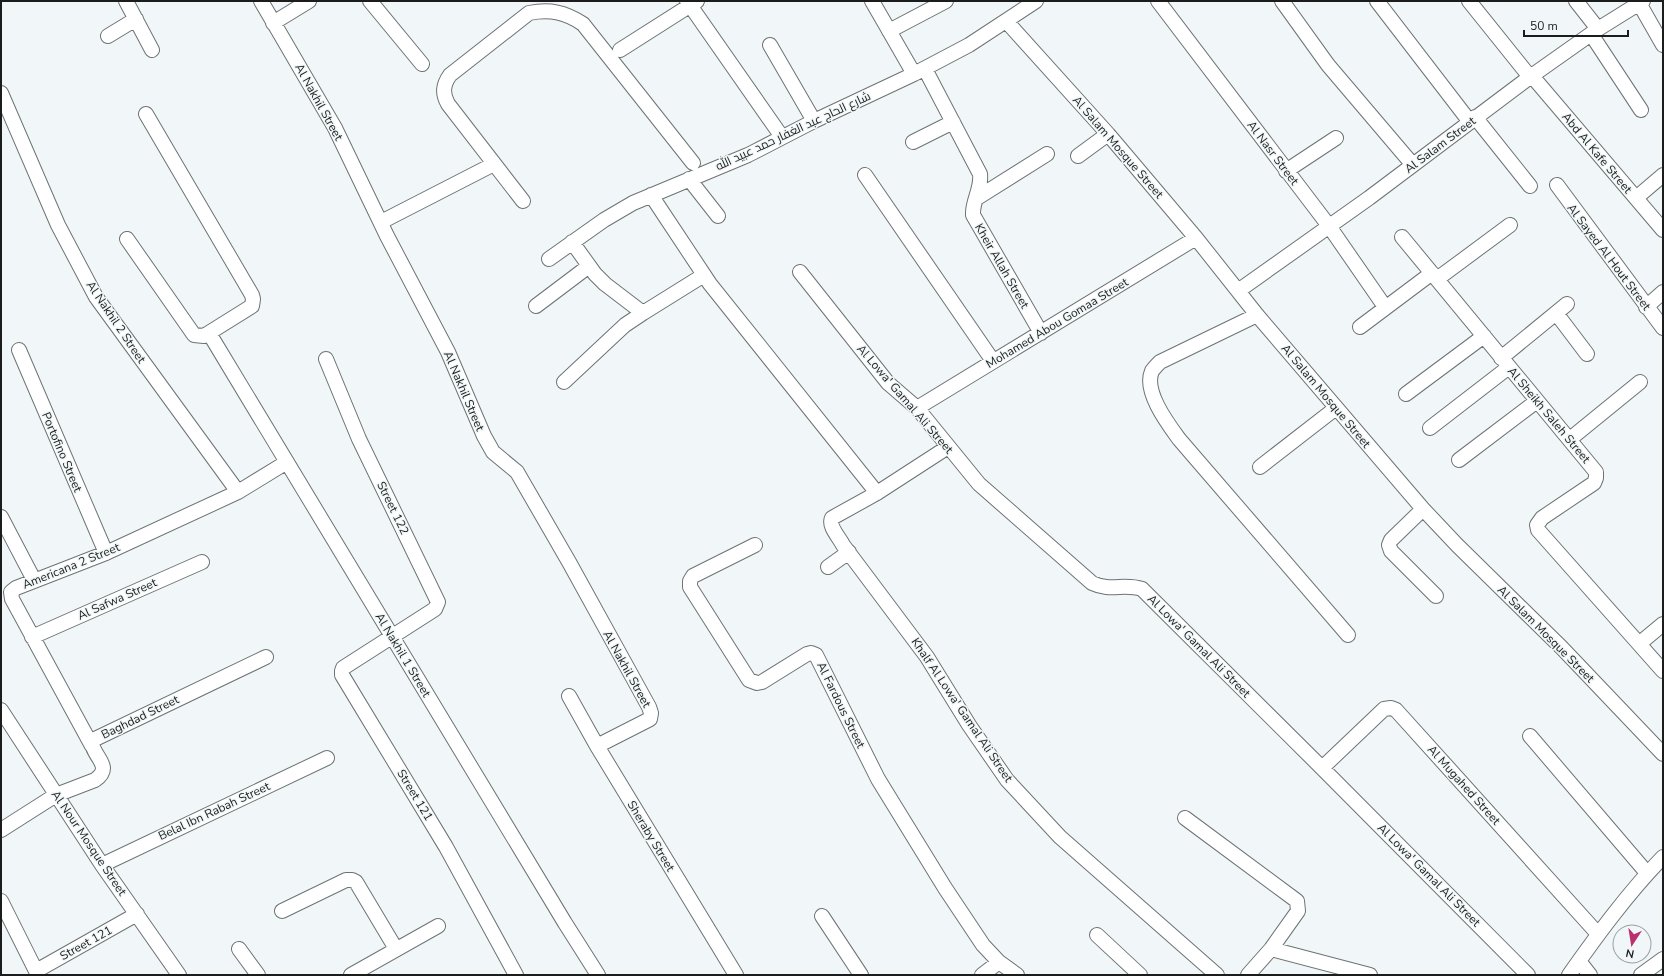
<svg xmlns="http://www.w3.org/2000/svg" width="1664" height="976" font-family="'Nunito Sans',Cairo,sans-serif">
  <rect width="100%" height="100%" fill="#f1f7f8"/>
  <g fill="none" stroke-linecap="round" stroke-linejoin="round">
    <!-- minor casing -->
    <g stroke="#6d7374" stroke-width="16">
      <path id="minor" d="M126 1 152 50
        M261 1 335 128 387 236 448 352 484 436 493 452 517 472 569 562 649 707 651 713 650 719 597 746
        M370 1 422 64
        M687 1 782 137
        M872 1 914 74
        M1158 1 1329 226 1385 307
        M1282 1 1328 65 1413 165
        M1377 1 1470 122
        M1469 1 1530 77
        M1576 1 1598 29
        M1639 3 1663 45
        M1007 22 1108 134 1196 238 1257 315 1423 509 1457 545 1562 648 1663 754
        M273 23 309 1
        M889 31 946 1
        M1591 34 1641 110
        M108 36 136 19
        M770 45 814 121
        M620 50 697 1
        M925 69 980 174C982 189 972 201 973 215L1041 333
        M1532 76 1663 230
        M1 93 58 225 96 297 238 492
        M1475 117 1530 186
        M913 142 953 122
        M1078 156 1108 134
        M1286 171 1336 138
        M865 175 993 361
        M689 179 718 216
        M1557 185 1663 328
        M651 195 710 284 877 493
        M977 198 1047 154
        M1636 198 1663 175
        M523 201 448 104C442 93 443 85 450 75L529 13C550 9 565 12 583 24L693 163
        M381 222 494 164
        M1402 237 1596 472V478L1594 483 1542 518 1537 525 1538 530 1663 671
        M127 239 194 335 204 336 252 306 253 299 252 295 146 114
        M572 242 595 274 605 284 643 313
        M549 259 604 220 633 203 748 155 814 121 914 74 969 45 1036 1
        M800 272 888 383 917 408 979 484 1092 583C1111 592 1123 583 1142 589L1322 768 1528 975
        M1437 279 1510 225
        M1238 291 1369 198 1530 77 1598 29 1643 1
        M536 306 589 266
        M1646 307 1663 292
        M1556 313 1587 354
        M1257 315 1160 362C1158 364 1154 368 1152 371 1143 391 1168 424 1179 439L1348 635
        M1360 327 1432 273
        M209 333 565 923 598 975
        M19 350 106 553
        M1501 358 1567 304
        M326 359 359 439 438 602 435 609 343 668 342 671V675L446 847 516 975
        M564 382 625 325 643 313 704 275
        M1406 394 1484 336
        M917 408 1196 238
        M1430 428 1509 367
        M1570 439 1640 382
        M948 447 877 493 832 518C828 526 839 537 843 545L927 657 969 725 1007 780 1060 837 1217 975
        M1459 460 1537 401
        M1260 467 1336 408
        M1423 509 1391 540 1389 545 1391 551 1436 596
        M1 517 34 580
        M755 545 693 576 690 581V587L749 680 757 683 762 682 807 654 811 653 816 655 878 779 945 888 983 945 999 962 1017 975
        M828 567 849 552
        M32 637 202 562
        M1639 644 1663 624
        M569 696 597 746 736 975
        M1 710 102 865 179 975
        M1530 736 1647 873
        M92 746 12 599 11 592 16 588 106 553 238 492 287 462
        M1322 768 1384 709 1391 708 1396 710 1598 934
        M1185 818 1297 901 1298 911 1271 949 1248 975
        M1 830 56 795 95 780C115 766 91 756 92 741L95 739 266 657
        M102 865 327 758
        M1 901 38 975
        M282 911 346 880H352L356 882 396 949
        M822 916 861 975
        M1097 935 1140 975
        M239 949 258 975
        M1271 949 1370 975
        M1579 961 1590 975
        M36 971 137 914
        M351 975 438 926
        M982 975 999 962
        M1569 975C1598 934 1628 893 1663 857
        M1641 975 1663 959"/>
    </g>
    <!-- minor -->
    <use href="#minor" stroke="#fff" stroke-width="14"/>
  </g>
  <g text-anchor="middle" stroke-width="3" stroke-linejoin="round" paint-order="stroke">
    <!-- street labels -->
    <g font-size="12" fill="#1b1d1d" stroke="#f1f7f8">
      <text transform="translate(319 102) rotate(61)" y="4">Al Nakhil Street</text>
      <text transform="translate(793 131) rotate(-25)" y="4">شارع الحاج عبد الغفار حمد عبيد الله</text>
      <text transform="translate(1440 145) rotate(-37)" y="4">Al Salam Street</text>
      <text transform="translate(1118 147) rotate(49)" y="4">Al Salam Mosque Street</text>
      <text transform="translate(1273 153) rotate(53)" y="4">Al Nasr Street</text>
      <text transform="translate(1597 153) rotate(50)" y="4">Abd Al Kafe Street</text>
      <text transform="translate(1609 257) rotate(53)" y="4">Al Sayed Al Hout Street</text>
      <text transform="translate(1002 266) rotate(60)" y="4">Kheir Allah Street</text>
      <text transform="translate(116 322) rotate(56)" y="4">Al Nakhil 2 Street</text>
      <text transform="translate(1057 323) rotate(-31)" y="4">Mohamed Abou Gomaa Street</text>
      <text transform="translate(464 391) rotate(67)" y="4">Al Nakhil Street</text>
      <text transform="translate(1326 396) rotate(50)" y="4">Al Salam Mosque Street</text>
      <text transform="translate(905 399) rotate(49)" y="4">Al Lowa' Gamal Ali Street</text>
      <text transform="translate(1549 415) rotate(50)" y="4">Al Sheikh Saleh Street</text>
      <text transform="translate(62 452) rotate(67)" y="4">Portofino Street</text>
      <text transform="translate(393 508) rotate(64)" y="4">Street 122</text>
      <text transform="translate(71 566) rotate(-22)" y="4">Americana 2 Street</text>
      <text transform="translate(117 599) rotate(-24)" y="4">Al Safwa Street</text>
      <text transform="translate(1546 634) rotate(45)" y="4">Al Salam Mosque Street</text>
      <text transform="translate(1199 646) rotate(45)" y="4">Al Lowa' Gamal Ali Street</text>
      <text transform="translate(403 655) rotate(59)" y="4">Al Nakhil 1 Street</text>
      <text transform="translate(627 669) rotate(61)" y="4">Al Nakhil Street</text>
      <text transform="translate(841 705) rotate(64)" y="4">Al Fardous Street</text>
      <text transform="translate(962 710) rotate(56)" y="4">Khalf Al Lowa' Gamal Ali Street</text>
      <text transform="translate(140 717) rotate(-26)" y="4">Baghdad Street</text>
      <text transform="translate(1464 785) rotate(48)" y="4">Al Mugahed Street</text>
      <text transform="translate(415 795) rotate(59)" y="4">Street 121</text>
      <text transform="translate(214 811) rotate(-25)" y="4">Belal Ibn Rabah Street</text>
      <text transform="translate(651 836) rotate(59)" y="4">Sheraby Street</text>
      <text transform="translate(89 843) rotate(56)" y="4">Al Nour Mosque Street</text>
      <text transform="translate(1429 875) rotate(45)" y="4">Al Lowa' Gamal Ali Street</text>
      <text transform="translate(86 943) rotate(-29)" y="4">Street 121</text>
    </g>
  </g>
  <!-- border -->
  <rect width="1664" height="976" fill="none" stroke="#1b1d1d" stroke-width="4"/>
  <!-- north arrow -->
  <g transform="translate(1632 944) rotate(192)"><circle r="19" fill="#f1f7f8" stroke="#9ba0a0"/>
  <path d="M0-3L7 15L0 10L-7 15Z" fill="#b9306c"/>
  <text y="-6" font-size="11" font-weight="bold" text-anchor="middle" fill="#1b1d1d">N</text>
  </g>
  <!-- scale -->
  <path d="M1524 30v6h104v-6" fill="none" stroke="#1b1d1d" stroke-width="2"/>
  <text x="1530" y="30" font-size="12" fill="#1b1d1d" stroke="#f1f7f8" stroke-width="3" paint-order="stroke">50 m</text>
</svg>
